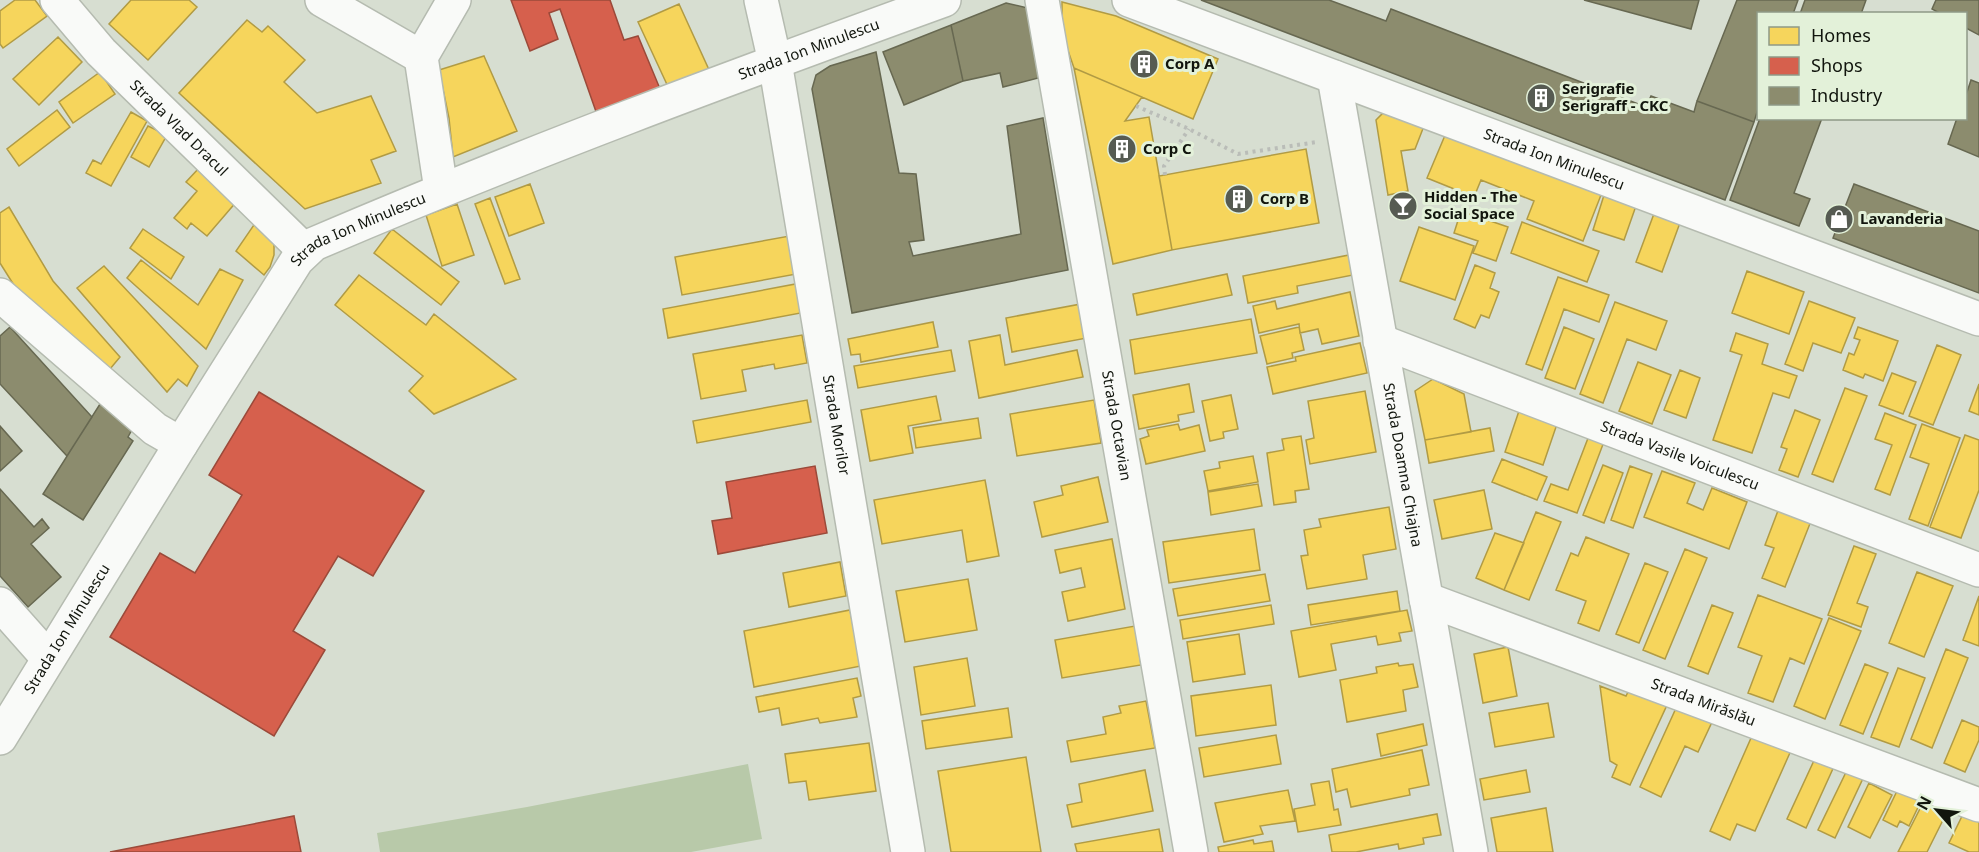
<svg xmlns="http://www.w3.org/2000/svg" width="1979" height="852" font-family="'Noto Sans',sans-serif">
  <rect width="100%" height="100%" fill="#d7ded1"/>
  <!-- green -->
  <path fill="#b8c9a9" d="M748 764 762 839 691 852H380L377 833 527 807Z"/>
  <!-- homes -->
  <path fill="#f6d55c" stroke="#b19b44" stroke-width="1.5" d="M15 0H35L47 16 3 48 0 44V11Z
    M131 0H189L197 7 148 60 109 24Z
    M1062 2 1116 16 1218 59 1193 119 1074 68 1062 33Z
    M679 4 710 72 670 91 638 22Z
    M247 20 262 32 268 26 305 60 284 82 317 113 371 96 396 151 371 160 381 183 305 209 179 93Z
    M58 37 82 62 39 105 13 79Z
    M484 56 517 131 453 157 449 118 439 70Z
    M1074 68 1142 97 1125 121 1149 117 1172 250 1113 264Z
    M100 72 115 94 73 123 59 102Z
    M57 110 70 127 19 166 7 149Z
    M1386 110 1424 126 1415 149 1401 151 1408 191 1388 195 1376 120Z
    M131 112 147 121 111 186 86 173 93 160 101 164Z
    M148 126 167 135 149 167 131 157Z
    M1446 133 1601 195 1583 241 1527 219 1534 201 1481 180 1474 197 1427 178Z
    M1306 149 1319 223 1172 250 1159 176Z
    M199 168 237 201 207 236 191 223 187 229 174 218 197 191 186 182Z
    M530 184 544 223 509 236 495 197Z
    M1605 192 1637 203 1624 240 1593 230Z
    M490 198 520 279 505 284 475 204Z
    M457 204 474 255 442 266 426 215Z
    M9 207 53 281 120 357 105 375 22 298 0 263V213Z
    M1461 211 1508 227 1496 261 1473 253 1478 241 1454 233Z
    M1655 211 1681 220 1662 272 1636 262Z
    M256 222 274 242V255L270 267 264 275 236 251Z
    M1522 222 1599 251 1587 282 1511 253Z
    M1419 227 1474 246 1455 300 1400 281Z
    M143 229 184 257 171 279 130 248Z
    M392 229 459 282 441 305 374 253Z
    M795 235 802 273 682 295 675 257Z
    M1349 255 1353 275 1297 286 1298 293 1248 303 1243 276Z
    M141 260 198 305 220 269 243 280 206 349 127 278Z
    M1475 265 1495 273 1490 288 1499 292 1489 318 1481 315 1475 328 1454 319Z
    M104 266 198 366 187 386 178 379 167 392 77 288Z
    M1747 271 1804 292 1789 334 1732 313Z
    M1227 274 1232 295 1137 315 1133 294Z
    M359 275 426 325 434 314 516 379 434 414 409 391 423 376 335 305Z
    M1558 277 1609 295 1599 322 1564 309 1542 370 1526 364Z
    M801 283 806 312 668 338 663 309Z
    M1350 292 1359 336 1322 344 1318 329 1300 333 1299 324 1259 333 1253 306 1275 301 1277 309Z
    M1809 301 1855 318 1841 353 1813 343 1803 371 1785 364Z
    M1615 302 1667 321 1656 350 1627 339 1603 403 1580 394Z
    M1081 304 1087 338 1012 352 1006 318Z
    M1251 319 1257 353 1135 374 1130 340Z
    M933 322 938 347 861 362 860 354 851 355 848 339Z
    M1299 327 1304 350 1292 353 1293 358 1267 364 1260 336Z
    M1564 327 1594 339 1575 389 1545 378Z
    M1858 327 1898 341 1883 381 1865 374 1863 378 1843 370 1849 353 1854 355 1860 340 1854 338Z
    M1736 333 1768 344 1762 364 1797 376 1789 398 1773 393 1752 453 1713 440 1742 355 1730 351Z
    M802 335 807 363 775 369 774 364 742 370 746 391 701 399 693 354Z
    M1000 335 1005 365 1077 350 1083 377 979 398 969 341Z
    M1360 343 1367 373 1273 394 1267 367 1296 361 1295 357Z
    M1937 345 1961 355 1933 425 1909 416Z
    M951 350 955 371 858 388 854 366Z
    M1638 362 1671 375 1652 424 1619 411Z
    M1680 370 1700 378 1686 418 1664 410Z
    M1892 373 1916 382 1903 414 1879 405Z
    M1433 379 1464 394 1471 432 1425 440 1415 391Z
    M1189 384 1194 412 1178 415 1179 421 1139 429 1133 395Z
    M1979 384V415L1969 411Z
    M1845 388 1867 396 1833 482 1812 474Z
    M1365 391 1376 452 1310 464 1306 440 1314 438 1308 401Z
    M1231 395 1238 429 1223 432 1224 438 1210 441 1202 401Z
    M936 396 941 420 908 426 913 453 870 461 861 410Z
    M807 400 811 422 697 443 693 421Z
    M1094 400 1101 443 1017 456 1010 414Z
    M1795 410 1820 420 1798 477 1779 470 1787 449 1781 447Z
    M1519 411 1557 424 1543 465 1505 452Z
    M1885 413 1916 425 1890 495 1875 489 1892 445 1875 439Z
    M978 418 981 438 916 448 913 428Z
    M1178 424 1180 430 1199 425 1205 451 1146 464 1140 439 1149 436 1147 430Z
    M1922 424 1960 438 1928 526 1909 519 1929 464 1910 457Z
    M1490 428 1494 451 1429 463 1425 440Z
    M1590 433 1605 439 1577 513 1544 501 1551 484 1568 490Z
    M1965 435 1979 440V490L1961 538 1930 527Z
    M1301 436 1309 489 1295 491 1296 502 1274 505 1267 453 1284 450 1282 439Z
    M1253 456 1258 482 1208 491 1204 471 1220 468 1219 462Z
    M1502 459 1547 477 1537 500 1492 482Z
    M1603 465 1623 473 1604 523 1583 515Z
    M1630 466 1652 474 1633 528 1611 520Z
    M1662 471 1695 483 1687 503 1703 510 1712 488 1747 502 1729 549 1644 517Z
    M1098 477 1108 522 1042 537 1034 502 1063 495 1061 486Z
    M985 480 999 556 967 562 962 530 882 544 874 500Z
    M1258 484 1262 506 1211 515 1208 492Z
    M1484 490 1492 529 1442 539 1434 500Z
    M1389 507 1396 549 1363 555 1367 579 1307 589 1301 556 1308 555 1304 530 1321 527 1319 519Z
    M1779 508 1811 521 1785 587 1762 578 1774 548 1765 545Z
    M1536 512 1561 522 1529 600 1504 590Z
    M1254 529 1260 570 1169 583 1163 542Z
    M1495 533 1524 543 1504 590 1476 578Z
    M1586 537 1629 554 1599 631 1578 623 1586 601 1556 590 1571 553 1578 556Z
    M1112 539 1125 609 1068 621 1062 592 1085 587 1081 568 1060 573 1055 550Z
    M1854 546 1876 554 1857 603 1868 607 1861 627 1828 615Z
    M1685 549 1707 558 1665 659 1643 650Z
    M840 562 846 596 789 607 783 573Z
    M1645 563 1668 572 1639 643 1616 634Z
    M1917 572 1953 586 1924 657 1889 643Z
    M1265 574 1270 601 1178 616 1173 589Z
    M968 579 977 630 905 642 896 591Z
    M1397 591 1400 611 1311 625 1308 605Z
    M1758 595 1822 619 1804 664 1790 658 1773 702 1748 693 1762 656 1738 647Z
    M1979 596V646L1963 640Z
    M1271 605 1274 624 1183 639 1180 620Z
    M1712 605 1733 613 1708 674 1688 666Z
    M850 610 861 666 754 687 744 631Z
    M1407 610 1412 631 1399 633 1401 641 1378 645 1376 636 1331 644 1336 670 1299 677 1291 631Z
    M1829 618 1861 631 1825 719 1794 706Z
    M1135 626 1141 665 1062 678 1055 640Z
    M1239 634 1245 674 1193 682 1187 642Z
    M1508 647 1517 696 1483 703 1474 654Z
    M1946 649 1968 658 1932 748 1911 739Z
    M967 658 975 706 921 715 914 667Z
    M1398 663 1399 666 1413 664 1418 687 1403 690 1406 711 1347 722 1340 680 1377 673 1376 667Z
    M1865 664 1888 673 1863 734 1840 725Z
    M1898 668 1925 678 1899 747 1871 737Z
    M857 678 861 696 853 698 857 717 820 723 818 718 782 725 779 708 759 712 756 697Z
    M1271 685 1276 725 1196 736 1191 696Z
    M1600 686 1626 696 1630 688 1667 705 1630 785 1612 777 1617 765 1610 761Z
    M1146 701 1155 748 1071 762 1067 741 1106 734 1103 717 1121 713 1119 706Z
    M1548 703 1554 737 1495 747 1489 713Z
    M1677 706 1712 722 1698 752 1685 746 1661 797 1640 787Z
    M1008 708 1012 737 926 749 922 721Z
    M1962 720 1979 727V740L1965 772 1944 763Z
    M1423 724 1427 745 1381 756 1377 734Z
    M1755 729 1793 746 1755 831 1737 824 1730 840 1710 831Z
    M1276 735 1281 764 1204 777 1199 748Z
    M869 743 876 791 809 800 806 781 789 783 785 754Z
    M1422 750 1429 785 1409 789 1410 795 1351 807 1347 789 1336 792 1332 769Z
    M1817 754 1836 762 1806 828 1787 819Z
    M1026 757 1041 852H951L938 771Z
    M1850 764 1866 772 1835 838 1818 830Z
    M1145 770 1153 811 1072 827 1067 805 1082 802 1079 784Z
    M1526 770 1530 792 1484 800 1480 779Z
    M1329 781 1334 810 1338 809 1341 825 1298 832 1294 809 1315 805 1311 784Z
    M1869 783 1892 795 1870 838 1848 827Z
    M1898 789 1921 801 1909 826 1900 821 1897 827 1883 820Z
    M1288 790 1295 821 1260 826 1263 834 1224 842 1215 803Z
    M1928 793 1950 806 1927 852H1898Z
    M1546 808 1553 852H1497L1491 818Z
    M1965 810 1979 817V852H1969L1949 843Z
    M1437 814 1441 835 1423 838 1424 844 1399 849 1398 844 1356 852H1332L1329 835Z
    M1159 829 1163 852H1077L1075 844Z
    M1253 840 1254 844 1272 841 1274 852H1219L1218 847Z"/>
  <!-- shops -->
  <path fill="#d6604d" stroke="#9b4a3a" stroke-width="1.5" d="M511 0H610L624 40 638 36 663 96 600 123 560 9 549 13 558 39 530 51Z
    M259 392 424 491 373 576 338 556 293 631 325 650 274 736 110 637 160 553 195 573 242 495 209 475Z
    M815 466 827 533 718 554 712 521 732 518 726 482Z
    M294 816 301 852H110Z"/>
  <!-- industry -->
  <path fill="#8c8c6e" stroke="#676851" stroke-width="1.5" d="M1201 0H1329L1386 21 1391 9 1646 107 1651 96 1694 112 1697 101 1754 122 1725 200Z
    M1584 0H1699L1691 29Z
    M1737 0H1798L1793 14H1758V109L1754 122 1697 101Z
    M1805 0H1866L1861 14H1800Z
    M1936 0H1979V35L1966 28V14H1941L1932 9Z
    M1006 3 1028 8 1042 77 1003 87 1000 73 963 81 951 25Z
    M951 25 963 81 904 105 883 52Z
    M876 52 899 173 916 174 924 240 909 242 913 256 1021 234 1007 126 1043 118 1068 270 852 313 812 89 816 75 830 66Z
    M1971 80 1979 83V157L1948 144 1957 118H1966V95Z
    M1760 118H1822L1794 193 1810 199 1799 226 1730 200Z
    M1854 184 1979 231V293L1833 238Z
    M10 327 92 417 67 456 0 384V336Z
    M100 404 134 426 128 437 133 441 83 520 43 494Z
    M0 426 22 451 0 471Z
    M0 489 34 527 42 519 49 528 31 544 61 577 28 607 0 576Z"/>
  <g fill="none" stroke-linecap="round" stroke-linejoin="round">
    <!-- minor casing -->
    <g stroke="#b5bbb0" stroke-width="36">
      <g id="minor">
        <path id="s1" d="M57 0 101 52 305 251"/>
        <path d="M322 0 421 57"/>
        <path id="s2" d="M761 0 775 62 908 852"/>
        <path id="s3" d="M1042 0 1191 852"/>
        <path id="s4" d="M1129 0 1979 319"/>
        <path id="s5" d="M1334 77 1471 852"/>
        <path d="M441 190 421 57 454 0"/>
        <path d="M0 295 155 429 181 444"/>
        <path id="s6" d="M1380 341 1979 570"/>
        <path id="s7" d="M1426 599 1979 805"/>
        <path d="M0 604 48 658"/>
        <path id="s8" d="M0 738 181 444 297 260 314 244C521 155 732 77 944 0"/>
      </g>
    </g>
    <!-- path -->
    <path stroke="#babdb8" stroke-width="4" stroke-dasharray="3 4.5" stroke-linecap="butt" d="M1136 106 1189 129 1238 154 1317 142
      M1165 175 1164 166 1189 129"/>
    <!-- minor -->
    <use href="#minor" stroke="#f9faf8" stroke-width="33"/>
  </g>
  <!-- icons -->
  <defs>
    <g id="building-disc" transform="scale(1.5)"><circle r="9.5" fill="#565b52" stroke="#e3f1d9"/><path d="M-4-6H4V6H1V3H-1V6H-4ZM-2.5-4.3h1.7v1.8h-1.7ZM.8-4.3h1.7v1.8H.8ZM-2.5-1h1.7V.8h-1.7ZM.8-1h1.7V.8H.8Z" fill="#fff"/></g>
    <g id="bar-disc" transform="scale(1.5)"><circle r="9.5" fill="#565b52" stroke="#e3f1d9"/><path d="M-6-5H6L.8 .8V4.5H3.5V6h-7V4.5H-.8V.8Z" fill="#fff"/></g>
    <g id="shop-disc" transform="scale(1.5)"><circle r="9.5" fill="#565b52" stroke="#e3f1d9"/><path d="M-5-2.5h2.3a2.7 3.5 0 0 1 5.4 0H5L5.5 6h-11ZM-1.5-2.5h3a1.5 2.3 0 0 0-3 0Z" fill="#fff"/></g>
  </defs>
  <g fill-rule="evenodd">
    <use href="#building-disc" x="1144" y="64"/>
    <use href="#building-disc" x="1541" y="98"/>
    <use href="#building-disc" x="1122" y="149"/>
    <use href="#building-disc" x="1239" y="199"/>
    <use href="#bar-disc" x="1403" y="206"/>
    <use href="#shop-disc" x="1839" y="219"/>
  </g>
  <g text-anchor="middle" stroke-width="6" stroke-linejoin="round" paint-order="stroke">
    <!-- street labels -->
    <g font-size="15" fill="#11150d" stroke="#e3f1d9">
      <text dy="5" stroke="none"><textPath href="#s8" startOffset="1118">Strada Ion Minulescu</textPath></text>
      <text dy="5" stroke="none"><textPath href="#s1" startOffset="177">Strada Vlad Dracul</textPath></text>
      <text dy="5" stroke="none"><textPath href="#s4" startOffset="454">Strada Ion Minulescu</textPath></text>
      <text dy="5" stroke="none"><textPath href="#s8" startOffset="632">Strada Ion Minulescu</textPath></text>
      <text dy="5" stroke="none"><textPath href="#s2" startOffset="432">Strada Morilor</textPath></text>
      <text dy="5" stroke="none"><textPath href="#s3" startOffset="432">Strada Octavian</textPath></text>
      <text dy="5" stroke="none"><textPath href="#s6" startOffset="321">Strada Vasile Voiculescu</textPath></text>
      <text dy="5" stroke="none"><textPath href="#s5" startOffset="394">Strada Doamna Chiajna</textPath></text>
      <text dy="5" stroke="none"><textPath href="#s8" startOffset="128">Strada Ion Minulescu</textPath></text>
      <text dy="5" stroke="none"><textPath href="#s7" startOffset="296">Strada Mirăslău</textPath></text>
    </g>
    <!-- poi labels -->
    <g font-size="15" font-weight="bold" fill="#11150d" stroke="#e3f1d9" text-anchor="start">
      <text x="1165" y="69">Corp A</text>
      <text x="1562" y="94">Serigrafie<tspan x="1562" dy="17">Serigraff - CKC</tspan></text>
      <text x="1143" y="154">Corp C</text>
      <text x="1424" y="202">Hidden - The<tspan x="1424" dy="17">Social Space</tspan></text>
      <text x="1260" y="204">Corp B</text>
      <text x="1860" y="224">Lavanderia</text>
    </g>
  </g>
  <!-- legend -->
  <rect x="1757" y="12" width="210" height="108" fill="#e3f1d9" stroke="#8f9987" stroke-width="1.5"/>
  <rect x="1769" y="27" width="30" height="18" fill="#f6d55c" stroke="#8f9987" stroke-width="1.5"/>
  <text x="1811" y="42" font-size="18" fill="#11150d">Homes</text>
  <rect x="1769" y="57" width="30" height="18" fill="#d6604d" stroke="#8f9987" stroke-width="1.5"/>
  <text x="1811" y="72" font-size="18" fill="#11150d">Shops</text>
  <rect x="1769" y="87" width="30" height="18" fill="#8c8c6e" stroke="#8f9987" stroke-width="1.5"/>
  <text x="1811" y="102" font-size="18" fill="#11150d">Industry</text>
  <!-- north arrow -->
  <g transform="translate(1937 810) rotate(298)" stroke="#e3f1d9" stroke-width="4.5" paint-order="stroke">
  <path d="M0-4.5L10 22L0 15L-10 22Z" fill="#11150d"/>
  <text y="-9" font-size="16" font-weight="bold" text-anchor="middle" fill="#11150d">N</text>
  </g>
</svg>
